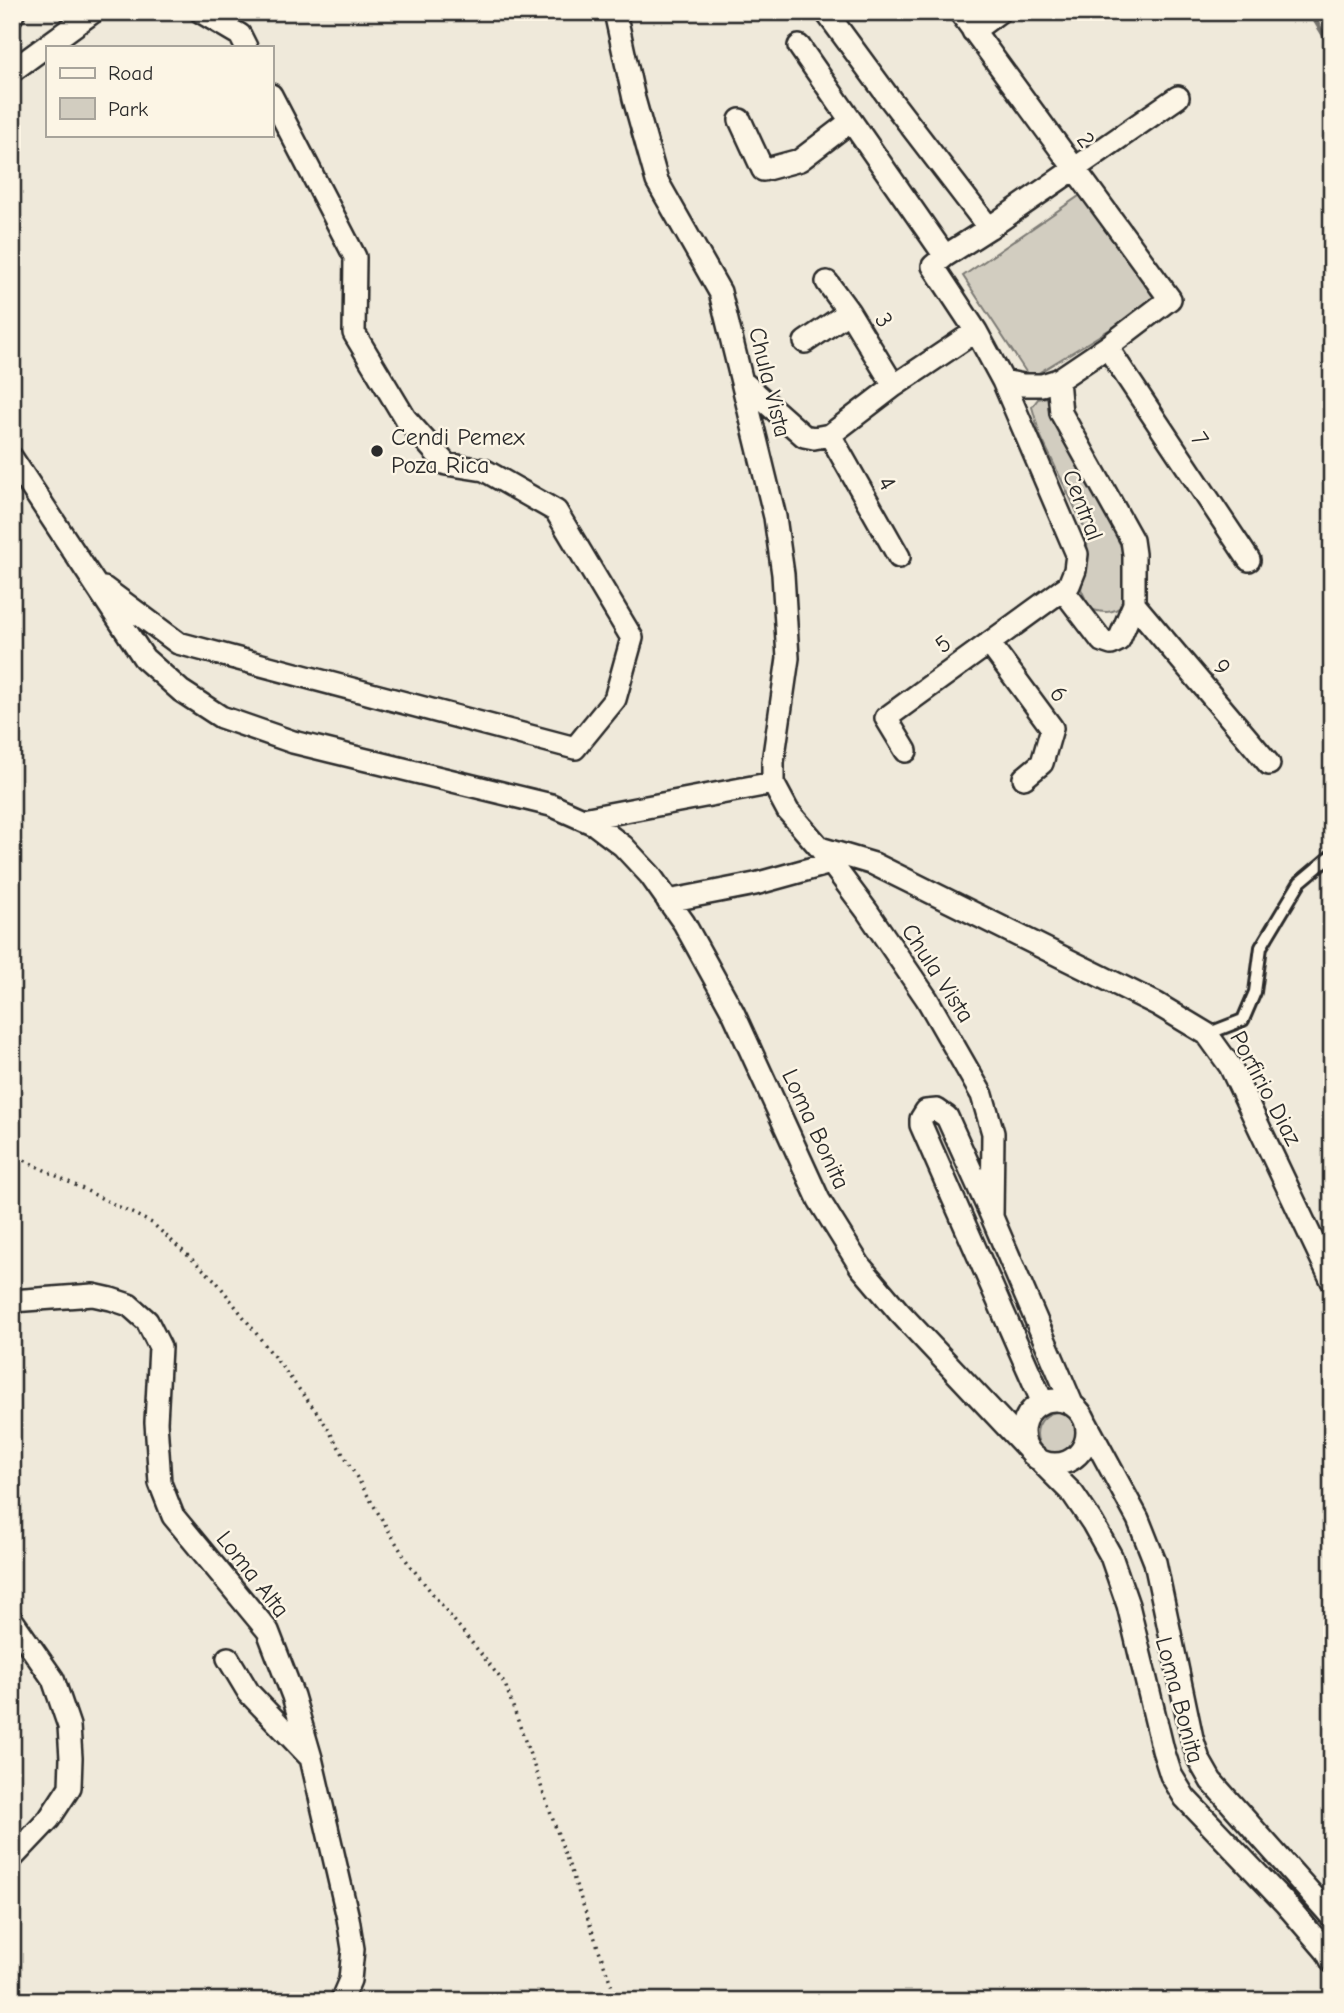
<svg xmlns="http://www.w3.org/2000/svg" width="1344" height="2013" font-family="'Comic Neue',sans-serif">
  <rect width="100%" height="100%" fill="#efe9da"/>
  <filter id="ink" filterUnits="userSpaceOnUse"><feTurbulence type="fractalNoise" baseFrequency=".0143" numOctaves="2"/><feDisplacementMap in="SourceGraphic" scale="14" xChannelSelector="R" yChannelSelector="G"/><feConvolveMatrix kernelMatrix="1 2 1 2 8 2 1 2 1" color-interpolation-filters="sRGB"/></filter>
  <g filter="url(#ink)">
    <!-- green -->
    <path fill="#d2cdc0" stroke="#7e7c76" stroke-width="2" d="M1082 194 1156 301 1030 378 963 276Z
      M1047 397 1052 398 1070 445 1120 544 1127 564 1123 605C1113 614 1103 613 1090 609L1081 589 1088 556 1086 531 1040 435 1032 407 1038 399Z
      M1037 1434a22 22 0 1 1 44 0a22 22 0 1 1-44 0Z"/>
    <g fill="none" stroke-linecap="round" stroke-linejoin="round">
      <!-- stream -->
      <path stroke="#75736d" stroke-width="5" d="M1310 12 1332 48"/>
      <!-- lane casing -->
      <g stroke="#2b2b2b" stroke-width="16">
        <path id="lane" d="M1207 1034 1243 1020 1255 992 1261 947 1300 882 1332 855"/>
      </g>
      <!-- street casing -->
      <g stroke="#2b2b2b" stroke-width="26">
        <path id="street" d="M201 12 240 35 246 47
          M615 12 634 99 657 181 720 292 775 517 783 574 788 658 773 762V783L788 811 820 848 867 911 927 999 982 1095 993 1133 992 1217
          M826 12 887 95 989 228
          M960 12 1170 299 1107 347 1058 380 1042 385H1023L1003 381
          M12 16 14 12
          M973 31 999 12
          M799 46 945 256
          M12 71 93 12
          M740 120 763 170 800 160 851 121
          M827 282 849 312 894 386
          M805 342 849 312
          M1107 347 1249 560
          M1058 380 1061 413 1132 540 1134 554V604L1119 640 1111 644 1102 641 1063 590
          M743 382 804 436 814 438 830 435 894 386 976 331
          M830 435 899 557
          M12 458 144 658 181 691 221 717 293 742 551 805 594 824 623 846 650 875 684 923 733 1012 819 1200 860 1266 899 1312 1027 1448
          M104 588 178 643 575 748 615 699 632 638 556 511 484 470 446 464 405 418 354 333 355 257 271 95
          M1134 604 1269 764
          M989 643 1052 728 1042 763 1024 778
          M906 751 886 718 1069 585 1075 570 1077 554 1003 381 976 331 933 266 945 256 989 228 1178 97
          M583 819 773 783
          M820 848 874 864 1157 1004 1207 1034 1230 1066 1332 1281
          M668 901 755 884 831 863
          M12 1301 93 1295 111 1299 129 1305 147 1321 160 1347 156 1422 160 1483 173 1516 268 1631 293 1696 311 1758 348 1918 353 1949 350 1980 341 2001
          M1023 1432a32 32 0 1 1 64 0a32 32 0 1 1-64 0Z
          M1042 1401 921 1125V1119L926 1111 937 1110 947 1117 992 1217 1072 1404
          M1085 1421 1138 1519 1155 1562 1192 1738 1199 1760 1211 1781 1332 1917
          M1042 1463 1073 1494 1092 1522 1111 1556 1128 1605 1163 1750 1171 1775 1185 1798 1285 1903 1327 1952 1332 1962
          M12 1620 53 1679 69 1726 71 1758 70 1787 49 1819 12 1858
          M228 1658 249 1693 308 1755"/>
      </g>
      <!-- path -->
      <path stroke="#2b2b2b" stroke-width="3.5" stroke-dasharray="2 5" stroke-linecap="butt" d="M12 1154 152 1223 216 1281 322 1419 408 1563 505 1684 617 2001"/>
      <!-- lane -->
      <use href="#lane" stroke="#fcf5e5" stroke-width="10"/>
      <!-- street -->
      <use href="#street" stroke="#fcf5e5" stroke-width="21"/>
    </g>
  </g>
  <!-- markers -->
  <circle fill="#2b2b2b" stroke="#fcf5e5" stroke-width="2.5" cx="377" cy="451" r="7"/>
  <g text-anchor="middle" stroke-width="5" stroke-linejoin="round" paint-order="stroke">
    <!-- street labels -->
    <g font-size="24" fill="#2b2b2b" stroke="#fcf5e5">
      <text transform="translate(1086 140) rotate(54)" y="8">2</text>
      <text transform="translate(884 320) rotate(58)" y="8">3</text>
      <text transform="translate(770 382) rotate(76)" y="8">Chula Vista</text>
      <text transform="translate(1200 439) rotate(56)" y="8">7</text>
      <text transform="translate(887 483) rotate(60)" y="8">4</text>
      <text transform="translate(1083 505) rotate(69)" y="8">Central</text>
      <text transform="translate(943 644) rotate(-36)" y="8">5</text>
      <text transform="translate(1222 667) rotate(50)" y="8">9</text>
      <text transform="translate(1059 694) rotate(53)" y="8">6</text>
      <text transform="translate(938 973) rotate(57)" y="8">Chula Vista</text>
      <text transform="translate(1266 1088) rotate(62)" y="8">Porfirio Diaz</text>
      <text transform="translate(816 1129) rotate(65)" y="8">Loma Bonita</text>
      <text transform="translate(253 1574) rotate(52)" y="8">Loma Alta</text>
      <text transform="translate(1180 1700) rotate(75)" y="8">Loma Bonita</text>
    </g>
    <!-- poi labels -->
    <g font-size="24" fill="#2b2b2b" stroke="#fcf5e5" text-anchor="start">
      <text x="391" y="445">Cendi Pemex<tspan x="391" dy="28">Poza Rica</tspan></text>
    </g>
  </g>
  <!-- margin -->
  <rect width="1344" height="2013" fill="none" stroke="#fcf5e5" stroke-width="42"/>
  <rect x="21" y="21" width="1302" height="1971" fill="none" stroke="#2b2b2b" stroke-width="2.5" filter="url(#ink)"/>
  <!-- legend -->
  <rect x="46" y="46" width="228" height="91" fill="#fcf5e5" stroke="#a8a49b" stroke-width="2"/>
  <rect x="60" y="68" width="35" height="10" fill="#fcf5e5" stroke="#a8a49b" stroke-width="2"/>
  <text x="108" y="80" font-size="21" fill="#2b2b2b">Road</text>
  <rect x="60" y="98" width="35" height="21" fill="#d2cdc0" stroke="#a8a49b" stroke-width="2"/>
  <text x="108" y="116" font-size="21" fill="#2b2b2b">Park</text>
</svg>
